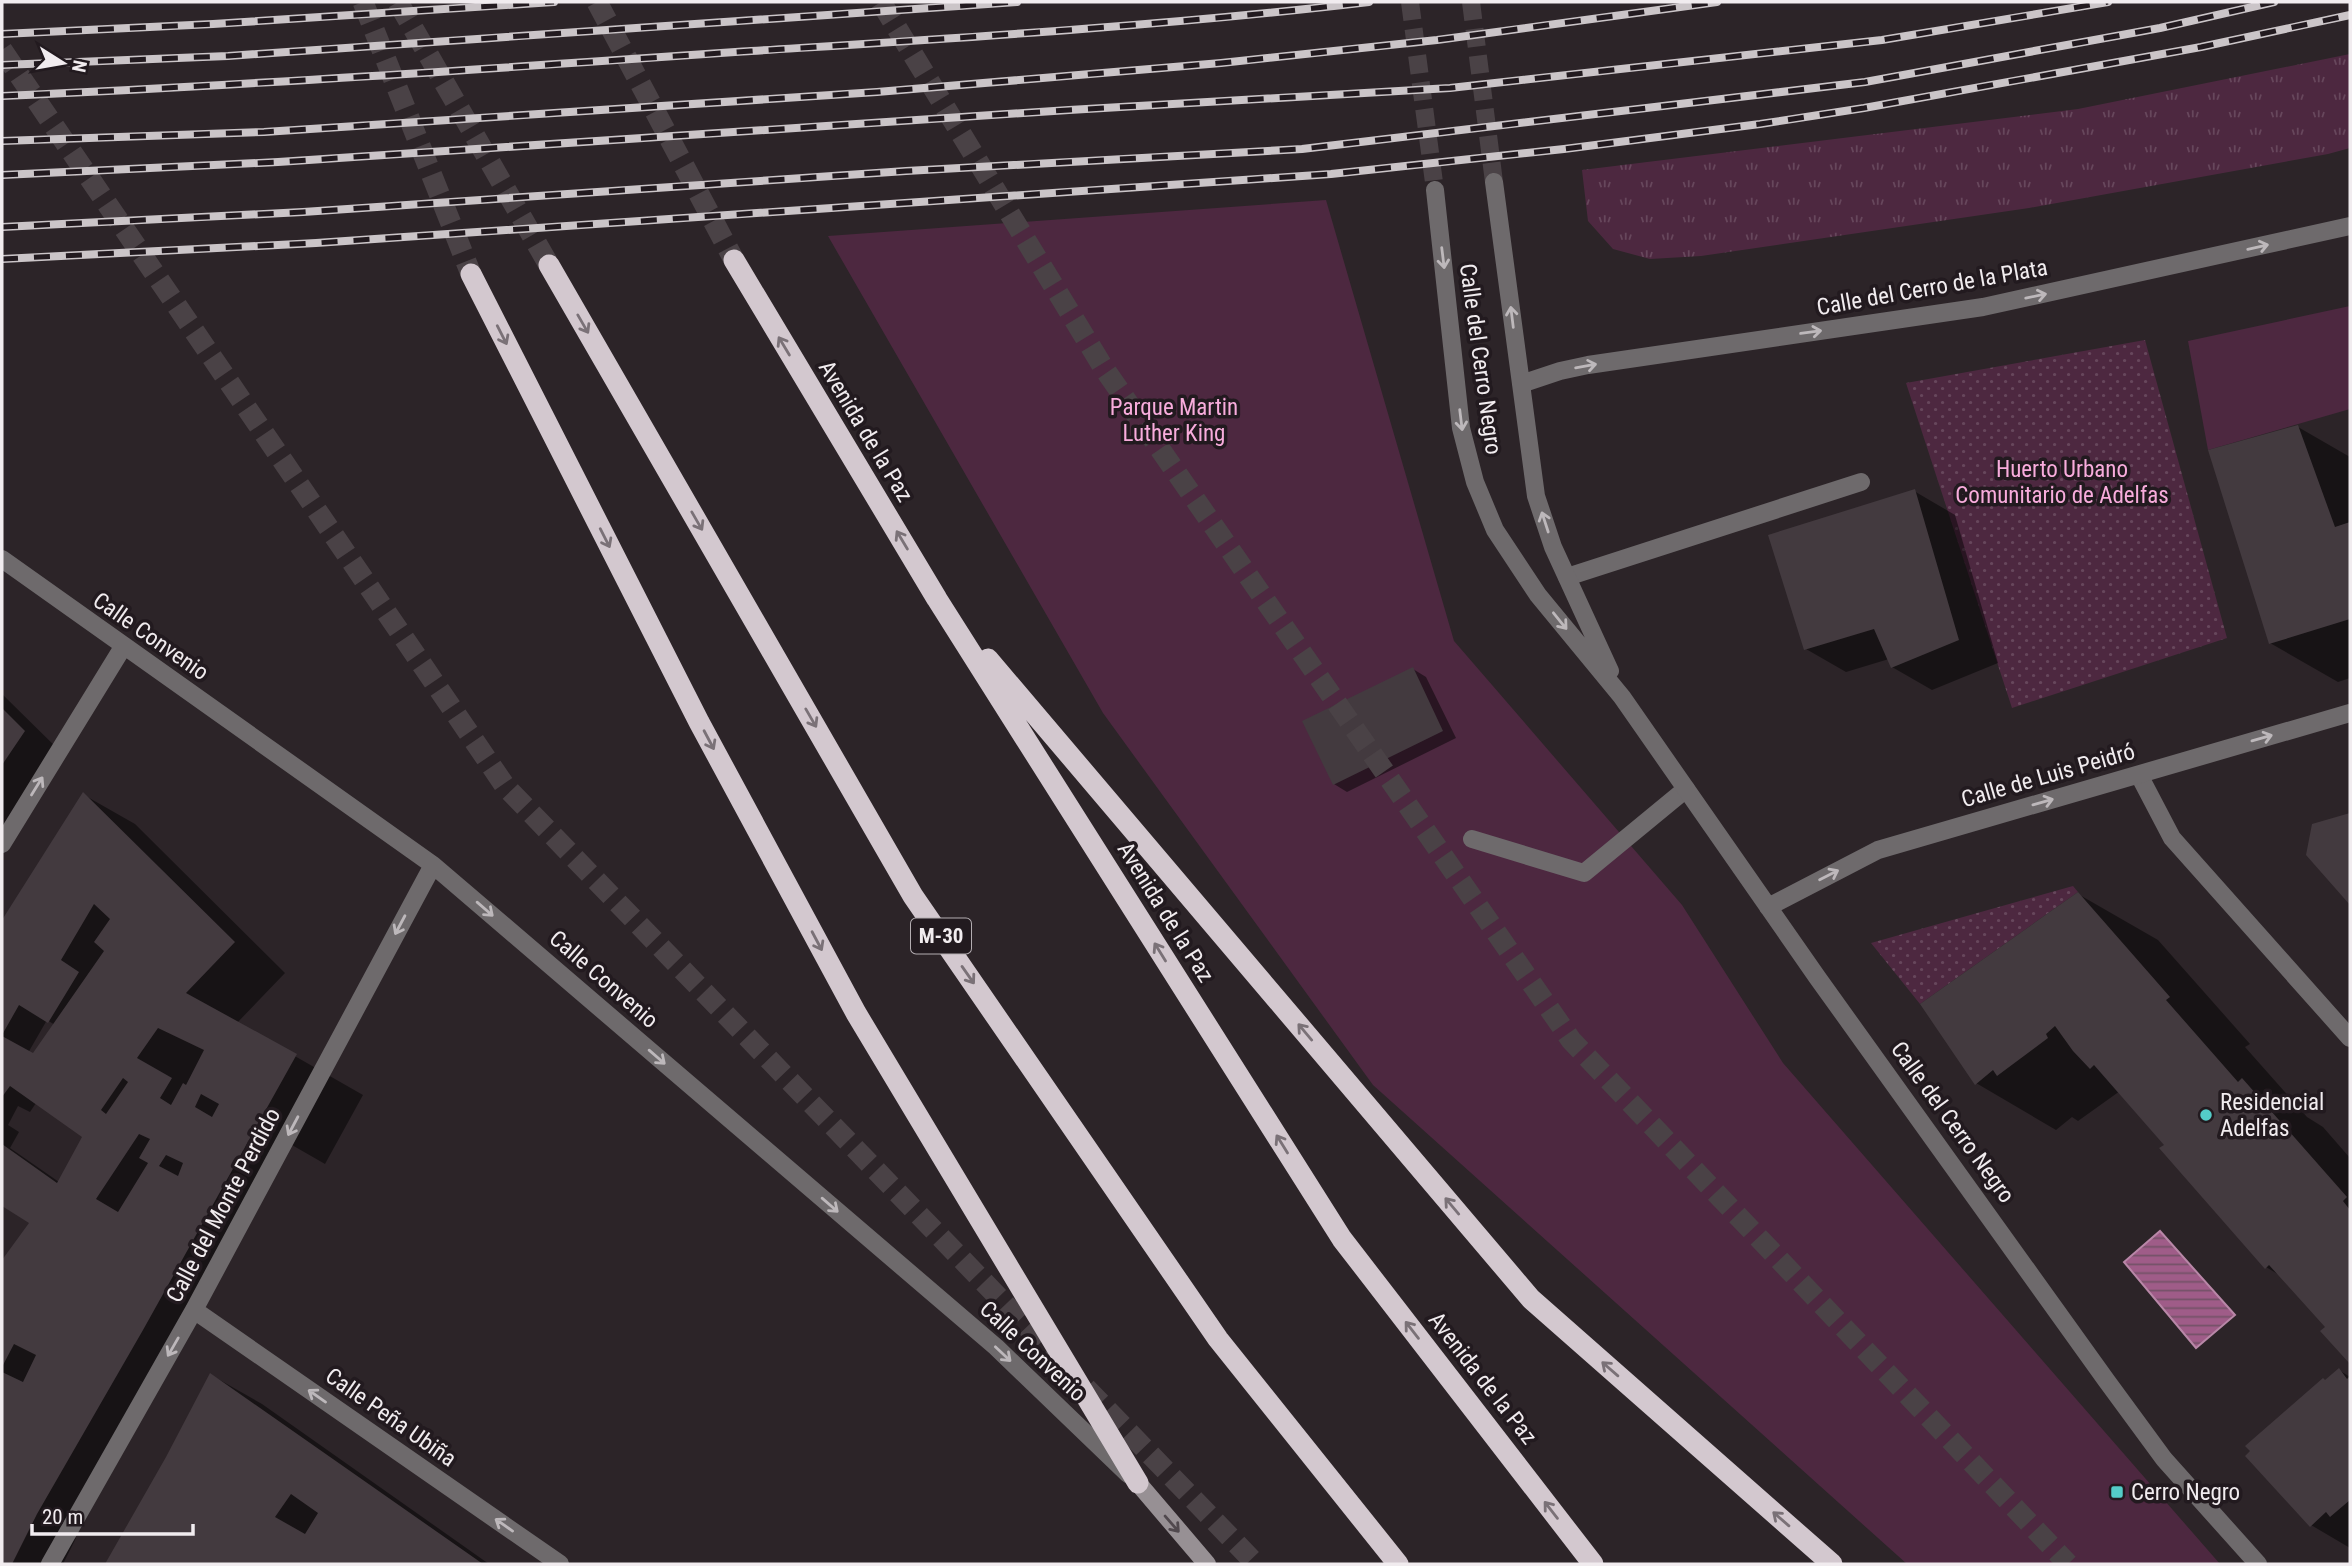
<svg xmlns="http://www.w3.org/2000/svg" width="2352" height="1566" font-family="'Roboto Condensed',sans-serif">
  <defs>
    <pattern id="grass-tufts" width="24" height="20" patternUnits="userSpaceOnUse" patternTransform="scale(1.75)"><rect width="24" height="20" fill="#4d2840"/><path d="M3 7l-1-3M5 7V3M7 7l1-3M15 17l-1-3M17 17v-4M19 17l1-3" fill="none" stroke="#67475c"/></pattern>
    <pattern id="garden-dots" width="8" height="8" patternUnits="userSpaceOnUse" patternTransform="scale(1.75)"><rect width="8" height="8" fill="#4d2840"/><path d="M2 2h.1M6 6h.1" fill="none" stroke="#67475c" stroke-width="1.8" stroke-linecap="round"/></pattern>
    <pattern id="water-rules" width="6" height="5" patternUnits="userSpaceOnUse" patternTransform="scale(1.75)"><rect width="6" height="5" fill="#9f5c88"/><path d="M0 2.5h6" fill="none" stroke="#745268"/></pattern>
  </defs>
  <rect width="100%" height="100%" fill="#2c2428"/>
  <!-- grass -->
  <path fill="url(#grass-tufts)" d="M2350 54V148L2328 154 2029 208 1701 256 1650 259 1613 249 1588 221 1582 170 2078 109Z"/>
  <!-- park -->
  <path fill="#4d2840" d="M1326 200 1454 641 1682 905 1783 1063 2220 1564H1907L1373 1085 1103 713 828 236Z
    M2350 306V409L2208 450 2188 341Z"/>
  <!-- garden -->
  <path fill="url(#garden-dots)" d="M2145 340 2227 638 2012 708 1906 383Z
    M2073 886 2078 892 1920 1004 1871 943Z"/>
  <!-- water -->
  <path fill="url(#water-rules)" stroke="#b887a7" stroke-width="2" d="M2160 1231 2235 1315 2196 1348 2124 1262Z"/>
  <!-- shadow -->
  <path fill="#0007" fill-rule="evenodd" d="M2298 427 2350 457V678L2338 682 2270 643Z
    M1914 491 1955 515 1998 663 1932 690 1892 667 1889 659 1846 672 1806 649Z
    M1413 669 1426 677 1456 738 1347 792 1334 784Z
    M2 694 64 755 2 846Z
    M84 795 135 824 285 973 237 1023 363 1095 325 1164 278 1137 283 1144 63 1531 76 1538 63 1564H2V1263L31 1223 2 1203V923ZM47 1020 55 1025 33 1056 28 1053ZM36 1103 84 1137 59 1182 10 1148 19 1132 8 1125 18 1106 30 1112Z
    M2078 894 2158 940 2250 1044 2245 1047 2307 1117 2323 1127 2350 1158V1362L2323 1331 2327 1328 2281 1276 2266 1267 2120 1091 2078 1121 2072 1117 2056 1130 1976 1083Z
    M2339 1370 2350 1377V1548L2311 1525 2325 1381Z
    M211 1375 262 1404 489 1564H107L129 1529Z"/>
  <!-- building -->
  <path fill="#433a3f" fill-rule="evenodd" d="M2298 425 2335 527 2350 522V619L2269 644 2208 450Z
    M1915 489 1959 640 1891 668 1874 629 1804 650 1768 535Z
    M1413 667 1443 731 1333 785 1302 721Z
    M2 708 25 731 2 765Z
    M83 792 235 942 186 993 297 1054 143 1330 37 1514 12 1564H2V1372L23 1382 36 1355 14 1344 2 1367V1260L29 1223 2 1206V1144L57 1183 82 1137 10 1086 2 1097V1036L33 1053 104 951 94 942 110 919 94 904 61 960 79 972 48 1023 19 1005 2 1035V920ZM158 1028 204 1050 186 1085 183 1083 171 1105 160 1098 172 1078 137 1058ZM123 1078 128 1082 106 1114 101 1110ZM201 1094 219 1104 212 1117 195 1107ZM139 1134 150 1139 139 1158 148 1163 118 1212 96 1199ZM166 1155 183 1163 178 1176 159 1166Z
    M2350 813V905L2306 855 2312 824Z
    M2078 892 2170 997 2166 1000 2238 1082 2242 1078 2347 1197 2343 1201 2350 1210V1364L2320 1331 2325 1327 2269 1265 2265 1269 2159 1148 2164 1145 2094 1065 2090 1069 2073 1051 2055 1026 2046 1034 2048 1038 1997 1076 1993 1070 1975 1085 1920 1004Z
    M2339 1368 2347 1379 2350 1376V1500L2330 1517 2326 1512 2310 1527 2245 1456 2250 1451 2245 1446 2323 1378 2325 1380Z
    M210 1373 483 1564H105L166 1457ZM291 1494 318 1513 305 1534 275 1517Z"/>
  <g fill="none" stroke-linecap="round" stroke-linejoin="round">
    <!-- minor-tunnel -->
    <path stroke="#4a4246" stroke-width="18" stroke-dasharray="18 9" stroke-linecap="butt" d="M1410 2 1435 190
      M1471 2 1494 182"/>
    <!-- motorway-tunnel -->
    <path stroke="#4a4246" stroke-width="21" stroke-dasharray="21 10" stroke-linecap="butt" d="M363 2 471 274
      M398 2 549 265
      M597 2 734 260
      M881 2 1103 367 1571 1040 2068 1564
      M2 50 505 786 1061 1362
      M1086 1388 1256 1564"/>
    <!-- service -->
    <path stroke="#6e6a6c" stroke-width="18" d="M1567 577 1861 482
      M1472 839 1584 873 1686 789"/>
    <!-- pedestrian -->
    <path stroke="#6e6a6c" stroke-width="18" d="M2139 775 2172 838 2350 1038"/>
    <!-- minor -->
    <path stroke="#6e6a6c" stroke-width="18" d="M1494 182 1536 496 1553 547 1610 671
      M1435 190 1461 428 1475 482 1495 530 1538 595 1622 697 1817 977 2106 1380 2164 1459 2258 1564
      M1521 384 1560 371 1588 365 1983 307 2350 226
      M2 559 433 865 996 1347 1128 1474
      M2 844 123 647
      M1768 907 1878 850 2350 713
      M194 1310 560 1564
      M50 1564 194 1310 433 865"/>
    <!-- secondary -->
    <path stroke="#979094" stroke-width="18" d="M1138 1483 1207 1564"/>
    <!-- motorway -->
    <path stroke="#d3c8cf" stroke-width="21" d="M734 260 937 599 1342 1239 1593 1564
      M549 265 913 896 1218 1339 1398 1564
      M471 274 699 722 856 1013 1138 1483
      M988 659 1531 1299 1832 1564"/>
    <!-- rail casing -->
    <g stroke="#cbc5c8" stroke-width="8">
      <path id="rail" d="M2 34 213 24 554 2
        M2 65 228 56 1017 2
        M2 96C252 85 501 68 751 51 957 38 1164 26 1369 2
        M2 141 264 132 877 92 1221 63 1437 40 1717 2
        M2 175 278 162 1069 110 1450 88 1882 40 2108 2
        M2 227 303 212 906 171 1302 149 1865 82 2160 28 2274 2
        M2 259 316 243 1331 174 1564 149 1760 124 1864 108 2201 47 2350 15"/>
    </g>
    <!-- rail -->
    <use href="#rail" stroke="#221a1f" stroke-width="5" stroke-dasharray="16" stroke-linecap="butt"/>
  </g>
  <!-- one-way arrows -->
  <defs><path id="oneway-shaft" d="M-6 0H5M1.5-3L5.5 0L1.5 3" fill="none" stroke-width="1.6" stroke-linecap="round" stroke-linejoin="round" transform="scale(1.75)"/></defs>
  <g stroke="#bdb8bb">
    <use href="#oneway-shaft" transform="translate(2258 247) rotate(-13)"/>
    <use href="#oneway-shaft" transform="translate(1443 258) rotate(83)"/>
    <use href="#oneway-shaft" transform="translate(2036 296) rotate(-12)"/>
    <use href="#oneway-shaft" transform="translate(1512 317) rotate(-97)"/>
    <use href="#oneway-shaft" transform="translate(1811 332) rotate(-8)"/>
    <use href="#oneway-shaft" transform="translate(1586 366) rotate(-10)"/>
    <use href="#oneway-shaft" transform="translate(1461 420) rotate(83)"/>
    <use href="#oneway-shaft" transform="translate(1545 522) rotate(-108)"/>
    <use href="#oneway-shaft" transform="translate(1560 621) rotate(51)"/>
    <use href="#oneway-shaft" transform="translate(2262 738) rotate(-16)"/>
    <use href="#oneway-shaft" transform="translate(37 786) rotate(-58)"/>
    <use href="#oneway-shaft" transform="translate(2043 802) rotate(-16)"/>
    <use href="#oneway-shaft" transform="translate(1829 875) rotate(-27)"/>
    <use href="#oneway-shaft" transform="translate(485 909) rotate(41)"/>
    <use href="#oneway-shaft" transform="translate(400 925) rotate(118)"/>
    <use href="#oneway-shaft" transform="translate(657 1057) rotate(41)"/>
    <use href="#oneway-shaft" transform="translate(293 1126) rotate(118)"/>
    <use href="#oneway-shaft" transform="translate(830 1205) rotate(41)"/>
    <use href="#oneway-shaft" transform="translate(173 1347) rotate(120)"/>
    <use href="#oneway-shaft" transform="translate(1003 1354) rotate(43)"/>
    <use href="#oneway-shaft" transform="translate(317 1396) rotate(-145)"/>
    <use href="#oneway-shaft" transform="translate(504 1525) rotate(-145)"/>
  </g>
  <g stroke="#7a7177">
    <use href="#oneway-shaft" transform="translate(583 324) rotate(60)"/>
    <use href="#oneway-shaft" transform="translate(502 335) rotate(63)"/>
    <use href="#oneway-shaft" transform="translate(784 346) rotate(-121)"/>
    <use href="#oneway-shaft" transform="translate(697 521) rotate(60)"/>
    <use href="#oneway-shaft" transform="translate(605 538) rotate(63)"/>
    <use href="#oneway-shaft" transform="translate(902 540) rotate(-121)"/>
    <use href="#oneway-shaft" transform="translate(811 718) rotate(60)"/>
    <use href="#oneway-shaft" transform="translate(709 740) rotate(62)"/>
    <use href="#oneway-shaft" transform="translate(817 941) rotate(62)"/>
    <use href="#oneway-shaft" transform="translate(1160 952) rotate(-122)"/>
    <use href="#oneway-shaft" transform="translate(968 975) rotate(55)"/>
    <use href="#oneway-shaft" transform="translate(1305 1032) rotate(-130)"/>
    <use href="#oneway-shaft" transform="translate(1282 1144) rotate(-122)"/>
    <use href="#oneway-shaft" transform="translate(1452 1206) rotate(-130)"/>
    <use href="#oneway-shaft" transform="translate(1412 1330) rotate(-128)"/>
    <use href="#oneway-shaft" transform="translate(1610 1369) rotate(-139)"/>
    <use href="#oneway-shaft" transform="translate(1551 1510) rotate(-128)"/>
    <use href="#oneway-shaft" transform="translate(1781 1519) rotate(-139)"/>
  </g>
  <use stroke="#51494e" href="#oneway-shaft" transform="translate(1172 1524) rotate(49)"/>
  <!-- markers -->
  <g fill="#54cdc8" stroke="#221a1f" stroke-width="2.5">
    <circle cx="2206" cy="1115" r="7"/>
    <rect x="2110" y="1485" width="14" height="14" rx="3.5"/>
  </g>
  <g text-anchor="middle" stroke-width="7" stroke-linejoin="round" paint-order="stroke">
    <!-- shield labels -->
    <rect fill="#221a1f" stroke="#b3adb1" stroke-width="2" x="911" y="918.5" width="60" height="35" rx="5"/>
    <g font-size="21" font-weight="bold" fill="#f1ecef">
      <text x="941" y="943">M-30</text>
    </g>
    <!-- street labels -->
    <g font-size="23" fill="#f1ecef" stroke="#221a1f">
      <text transform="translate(1932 287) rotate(-10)" y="8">Calle del Cerro de la Plata</text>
      <text transform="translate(1481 359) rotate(82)" y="8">Calle del Cerro Negro</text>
      <text transform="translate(866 431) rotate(59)" y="8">Avenida de la Paz</text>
      <text transform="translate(151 636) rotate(35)" y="8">Calle Convenio</text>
      <text transform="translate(2048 775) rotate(-16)" y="8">Calle de Luis Peidró</text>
      <text transform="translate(1166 912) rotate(58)" y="8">Avenida de la Paz</text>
      <text transform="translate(604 979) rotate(41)" y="8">Calle Convenio</text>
      <text transform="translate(1953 1122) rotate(54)" y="8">Calle del Cerro Negro</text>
      <text transform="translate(223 1205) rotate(-62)" y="8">Calle del Monte Perdido</text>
      <text transform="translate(1033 1351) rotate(43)" y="8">Calle Convenio</text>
      <text transform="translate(1483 1378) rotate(52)" y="8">Avenida de la Paz</text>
      <text transform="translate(391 1417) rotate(35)" y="8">Calle Peña Ubiña</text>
    </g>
    <!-- park labels -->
    <g font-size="23" fill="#f8acdc" stroke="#221a1f">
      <text x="1174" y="415">Parque Martin<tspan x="1174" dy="26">Luther King</tspan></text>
      <text x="2062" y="477">Huerto Urbano<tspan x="2062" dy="26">Comunitario de Adelfas</tspan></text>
    </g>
    <!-- poi labels -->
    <g font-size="23" fill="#f1ecef" stroke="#221a1f" text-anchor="start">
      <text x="2220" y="1110">Residencial<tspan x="2220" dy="26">Adelfas</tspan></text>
      <text x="2131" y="1500">Cerro Negro</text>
    </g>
  </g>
  <!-- border -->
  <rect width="2352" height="1566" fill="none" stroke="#f1ecef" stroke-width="7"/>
  <!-- north arrow -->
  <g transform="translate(63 63) rotate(101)" stroke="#221a1f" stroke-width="5" paint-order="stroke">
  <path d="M0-5L12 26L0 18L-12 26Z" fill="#f1ecef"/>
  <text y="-10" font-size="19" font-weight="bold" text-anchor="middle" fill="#f1ecef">N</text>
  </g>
  <!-- scale -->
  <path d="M32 1524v10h161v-10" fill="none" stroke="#f1ecef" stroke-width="3.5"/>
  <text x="42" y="1524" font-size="21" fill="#f1ecef" stroke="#221a1f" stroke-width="5" paint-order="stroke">20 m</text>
</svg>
